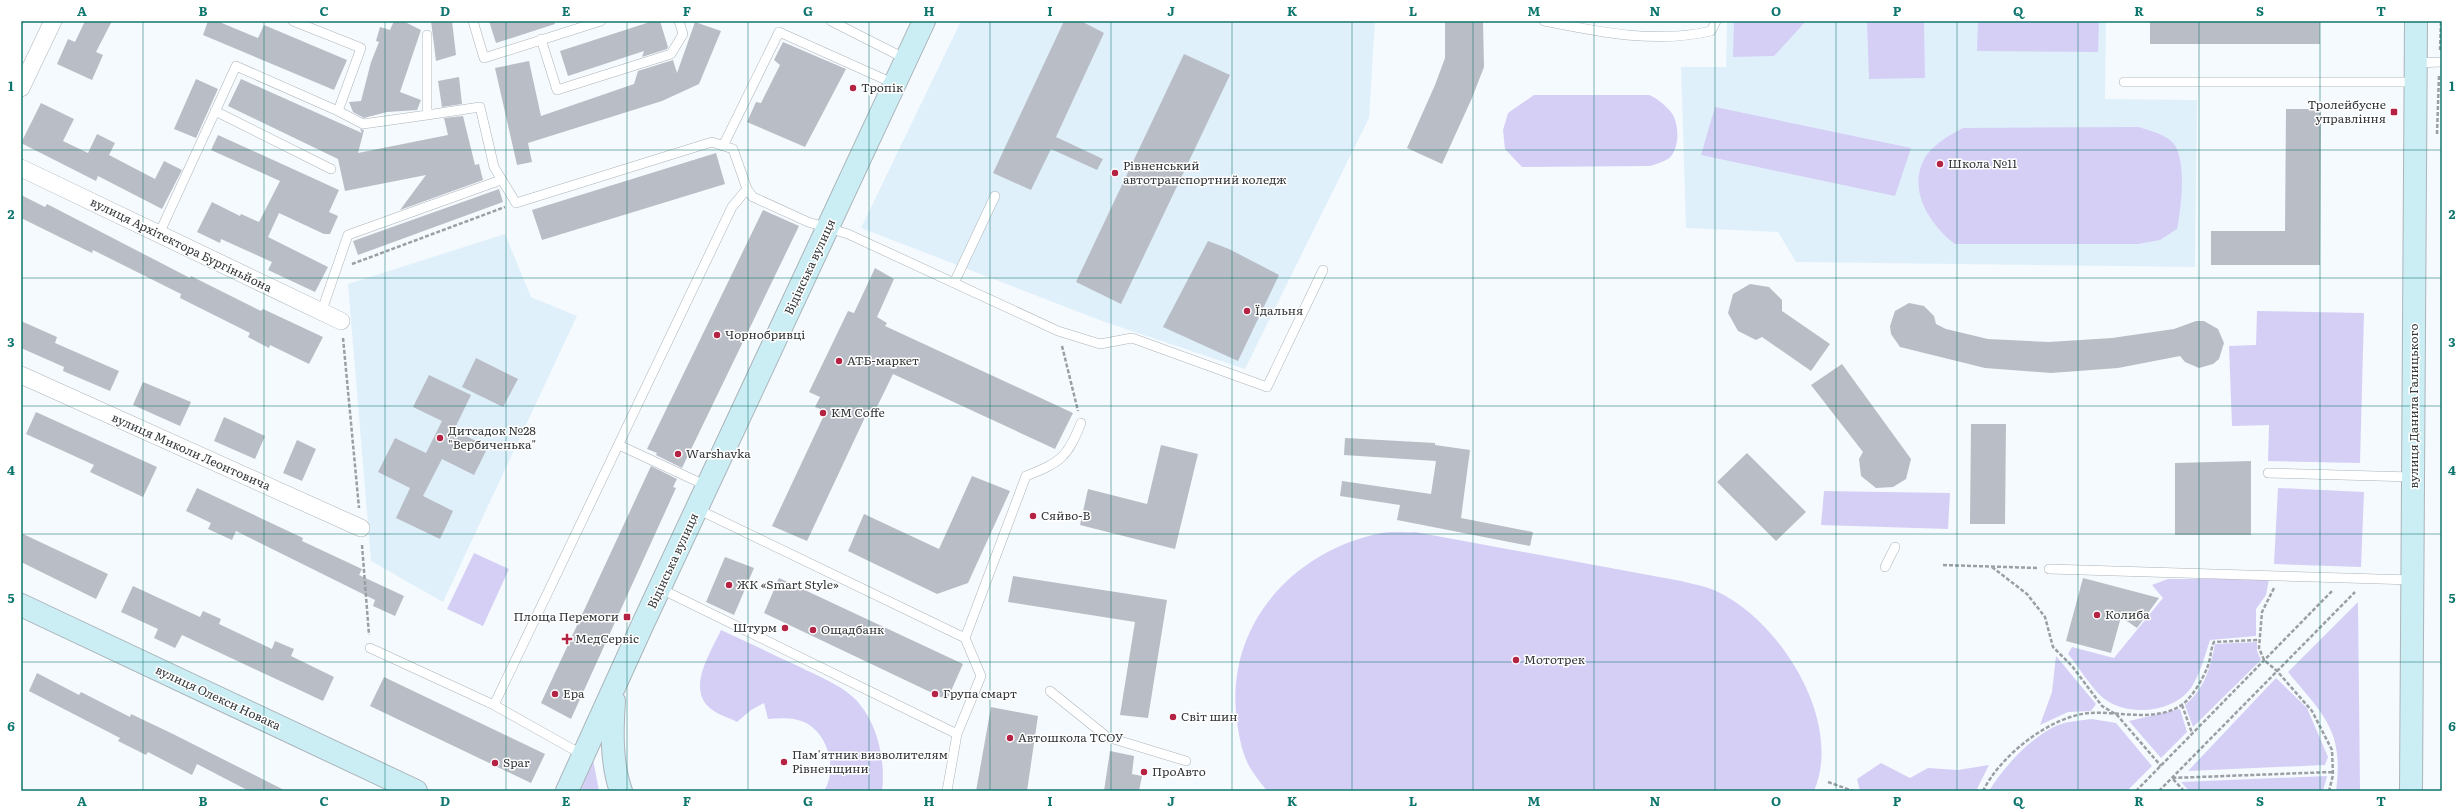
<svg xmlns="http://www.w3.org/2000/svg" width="2463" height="812" font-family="Literata,serif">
  <rect width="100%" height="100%" fill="#f5fafe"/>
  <!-- built -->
  <path fill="#e0f0fb" d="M961 21H1375L1369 118 1245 369 1102 321 861 228Z
    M1727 21H2106L2105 99 2197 100 2195 267 1796 262 1778 232 1686 228 1681 67H1726Z
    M505 234 531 297 577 316 443 602 371 561 348 284Z"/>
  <!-- green -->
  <path fill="#d5cff6" d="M1734 21H1806L1774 56 1733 57Z
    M1867 21H1924L1925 78 1869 79Z
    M1978 21H2099L2098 52 1977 51Z
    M1534 95H1649C1658 99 1665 105 1671 112 1680 124 1680 150 1668 159 1663 162 1656 164 1650 166L1522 167 1505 149 1503 130 1508 113Z
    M1715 107 1911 148 1895 196 1701 155Z
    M2139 127C2150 131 2166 134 2174 144 2187 162 2181 209 2177 229L2160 240 2138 244H1955C1929 224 1906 188 1926 156 1935 143 1950 135 1963 128Z
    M2257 311 2364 313 2360 463 2268 461 2269 425 2232 426 2229 346 2256 345Z
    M2278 488 2364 492 2361 567 2274 564Z
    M1824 491 1950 493 1948 529 1821 525Z
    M1415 532 1681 581C1692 584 1706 586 1716 591 1780 620 1844 722 1814 791H1267C1261 783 1254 775 1249 766 1241 751 1238 731 1236 713 1228 622 1295 550 1382 533 1392 531 1405 533 1415 532Z
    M474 553 509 569 483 626 447 609Z
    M2168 579H2269L2266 595 2256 609V636L2210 640C2205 656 2200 674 2191 688 2172 714 2125 717 2102 697 2089 685 2079 667 2068 654L2072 647 2114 658 2163 598 2152 585Z
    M2358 602 2360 791H2336C2344 730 2324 716 2288 672Z
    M721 630C747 642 772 654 798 666 817 676 838 683 854 698 877 720 886 760 882 791H824C837 770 829 737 808 724 796 717 781 718 768 719L764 703 751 710 737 722C730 718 721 716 714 711 684 692 710 654 721 630Z
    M2257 642V651L2261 660 2193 727 2185 705C2205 688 2210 669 2215 644Z
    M2056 656 2096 704 2091 711 2068 712 2040 725 2052 692Z
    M2276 678 2307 708 2328 757 2325 765 2188 771Z
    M2180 709 2187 732 2161 758 2129 721Z
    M2092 719 2116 723 2152 766 2127 791H1989C2004 766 2035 732 2064 723 2073 721 2083 720 2092 719Z
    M592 754 599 791H574Z
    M1881 763 1910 778 1928 768 1958 770 1989 765 1976 791H1860L1857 779Z
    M2327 776 2323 791H2189L2181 782Z"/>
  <!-- building -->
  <path fill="#b9bdc6" d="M85 21H112L96 52 103 55 92 80 57 64 68 39 75 42Z
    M208 21H217L258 38 264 25 347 60 334 90 203 35Z
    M394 21H403L421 30 400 92 421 100 417 110 387 112 364 118 353 112 349 102 361 101 371 62 379 42 376 41 380 27 390 30Z
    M431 21H452L456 55 436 61Z
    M489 21H554L555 24 496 43Z
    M653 21H660L668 47 667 49 642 57 644 51 568 76 560 51Z
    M1064 21H1081L1104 33 1056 137 1103 159 1097 170 1051 149 1031 190 993 173Z
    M1445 21H1483L1484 67 1472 98 1442 164 1407 148 1435 85 1445 58Z
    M2150 21H2320V44H2150Z
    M695 22 721 31 699 84 662 101 528 143 532 162 517 165 495 68 529 61 541 116 634 84 638 71 673 60 677 73Z
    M783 42 846 69 805 147 747 122 756 102 761 103 780 65 774 60Z
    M1184 54 1230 75 1121 304 1076 282Z
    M459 77 462 104 442 107 438 81Z
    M196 79 218 89 196 138 174 129Z
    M241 79 362 133 360 129 364 130 358 153 448 135 444 118 463 116 475 165 479 164 483 180 400 210 426 175 345 191 338 159 228 106Z
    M41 103 74 119 63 141 88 153 97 134 115 143 109 155 155 179 164 161 182 170 162 209 98 176 96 181 21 143Z
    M2286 109H2321L2320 265H2211V231H2285Z
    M218 135 339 190 329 212 338 216 330 234H324L279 213 268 237 328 267 315 292 268 270 272 262 221 239 220 243 197 232 212 202 240 216 241 214 259 222 280 181 211 150Z
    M716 153 725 184 542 240 532 210Z
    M499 189 503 202 358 255 353 241Z
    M21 195 45 207 47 204 190 278 191 276 261 311 263 309 323 337 309 364 270 345 269 348 248 337 250 333 180 298 181 294 93 250 92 253 21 218Z
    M763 210 799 226 682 468 656 455 657 453 647 449Z
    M1208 241 1229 249 1279 275 1238 361 1163 327Z
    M875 268 894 279 877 317 887 323 885 326 1073 413 1055 449 893 374 873 415 867 413 807 541 772 526 826 411 815 407 820 397 809 392 848 311 854 313Z
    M1750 284 1769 287 1782 300V311L1830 344 1811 371 1762 337 1756 340 1738 331 1728 313 1733 294Z
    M1909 303 1924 306 1934 316 1936 324 1946 329 1988 339 2049 342 2112 338 2174 329 2196 321H2204L2218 329 2224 343 2219 359 2213 364 2199 368 2185 362 2180 356 2118 368 2051 373 1985 368 1900 347 1891 334 1890 326 1895 311Z
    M21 321 57 337 55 343 119 371 110 391 63 371 64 367 21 348Z
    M476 358 518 379 503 407 462 387Z
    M1842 364 1911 459 1906 479 1893 487 1876 488 1861 476 1859 459 1863 452 1811 385Z
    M429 375 471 395 454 430 488 447 474 475 442 459 423 496 453 511 440 539 396 518 410 488 378 472 395 438 426 453 442 421 413 407Z
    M143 382 191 402 180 426 133 405Z
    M36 412 157 467 143 497 90 472 94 465 26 434Z
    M224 417 265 436 255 459 214 441Z
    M1971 424H2006L2005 524H1970Z
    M1345 438 1435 443V445L1470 450 1461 518 1533 532 1530 546 1397 520 1400 505 1340 496 1342 481 1431 494 1436 461 1344 455Z
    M297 440 316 449 302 481 283 473Z
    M1161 445 1198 454 1175 549 1080 525 1088 489 1147 504Z
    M1747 453 1806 512 1776 541 1717 482Z
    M2251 461V535H2175V463Z
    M651 466 677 479 673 487 676 488 571 719 541 703Z
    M972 476 1010 491 968 583 937 594 848 551 864 514 939 549Z
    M197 488 303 538 302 541 362 569 359 575 404 596 395 616 373 606 375 600 236 531 232 540 208 529 211 523 186 511Z
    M21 533 108 574 96 599 21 562Z
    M725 557 754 568 734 615 706 602Z
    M1013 576 1167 600 1148 718 1120 715 1135 622 1008 602Z
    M779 578 963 664 947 700 764 613Z
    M2083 578 2159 598 2137 628 2121 617 2111 653 2066 641Z
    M133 586 200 617 203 611 221 619 219 624 272 649 275 641 294 649 291 656 334 677 323 701 182 635 175 648 154 638 158 629 121 612Z
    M37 673 79 695 81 692 130 717 131 714 173 734 286 791H249L197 764 192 775 148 752 146 755 118 741 120 738 29 691Z
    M384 677 545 754 531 783 370 706Z
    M991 707 1038 716 1027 791H976Z
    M1110 751 1134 756 1132 774 1142 776 1139 791H1104Z"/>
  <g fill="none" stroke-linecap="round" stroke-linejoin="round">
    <!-- service casing -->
    <g stroke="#abb4ba" stroke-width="10">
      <path id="service" d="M473 21 484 58 601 21
        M831 21 906 59
        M1544 21C1599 32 1656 44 1711 31L1716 21
        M541 39 557 90 671 54 683 34 679 21
        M2415 63 2442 62
        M2124 82H2415
        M215 111 331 169
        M338 111 363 124 427 115V35
        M427 115 480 107 494 167 516 203 712 142 733 149 747 189 732 207 494 705
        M723 146 779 32 895 84
        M747 189 753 197 808 222 848 234 1058 331 1100 344 1132 338 1267 387 1323 270
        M159 234 236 66 338 111 361 48 293 21
        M955 281 995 196
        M321 313 348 235 501 180
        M619 445 707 486
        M2268 473 2413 477
        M697 509 965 638 1026 476C1061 462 1067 458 1081 423
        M1885 567 1895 547
        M2049 569 2413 580
        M659 588 957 734
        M370 648 494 705 583 755
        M1050 691 1107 737 1186 761
        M947 791 957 734 981 676 965 638"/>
    </g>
    <!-- minor casing -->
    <g stroke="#abb4ba" stroke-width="18">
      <path id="minor" d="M21 88 53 21
        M21 168 341 321
        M21 375 361 528"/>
    </g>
    <!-- secondary casing -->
    <g stroke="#abb4ba" stroke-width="24">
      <path id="secondary" d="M21 605 416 791
        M614 701C612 730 611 763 621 791
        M567 791 641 628 924 21
        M2411 791 2416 21"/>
    </g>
    <!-- path -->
    <path stroke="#9b9fa3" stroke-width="2.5" stroke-dasharray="4 2" stroke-linecap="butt" d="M2440 50 2441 21
      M2437 134 2439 75
      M352 264 505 207
      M343 338 359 508
      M1062 346 1078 411
      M362 545 369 635
      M1943 565 2037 568
      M1992 567 2027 594 2045 617 2053 647 2072 666 2102 706 2117 715 2161 766
      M2274 588 2262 612 2259 648 2264 660 2277 671 2312 711 2332 750 2333 775 2329 791
      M2182 705 2192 733
      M1828 782 1853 791
      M1983 791C2000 756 2050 716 2090 713 2119 711 2157 723 2183 704 2192 697 2203 679 2207 668 2211 660 2210 650 2214 642L2259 640
      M2136 791 2333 590
      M2159 791 2355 592
      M2184 791 2172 778 2332 772"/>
    <!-- service -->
    <use href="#service" stroke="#fff" stroke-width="9"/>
    <!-- minor -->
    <use href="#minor" stroke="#fff" stroke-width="17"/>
    <!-- secondary -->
    <use href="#secondary" stroke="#cbeef5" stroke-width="22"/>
  </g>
  <!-- grid -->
  <path fill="none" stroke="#0f766e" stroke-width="1" stroke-opacity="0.55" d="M143 21V791M264 21V791M385 21V791M506 21V791M627 21V791M748 21V791M869 21V791M990 21V791M1111 21V791M1232 21V791M1352 21V791M1473 21V791M1594 21V791M1715 21V791M1836 21V791M1957 21V791M2078 21V791M2199 21V791M2320 21V791M21 150H2442M21 278H2442M21 406H2442M21 534H2442M21 662H2442"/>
  <!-- markers -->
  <g fill="#b42244" stroke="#fff" stroke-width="1.5">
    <circle cx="853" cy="88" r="4"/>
    <rect x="2390" y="108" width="8" height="8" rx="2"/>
    <circle cx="1940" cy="164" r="4"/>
    <circle cx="1115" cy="173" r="4"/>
    <circle cx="1247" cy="311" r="4"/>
    <circle cx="717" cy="335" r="4"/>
    <circle cx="839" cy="361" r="4"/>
    <circle cx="823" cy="413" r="4"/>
    <circle cx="440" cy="438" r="4"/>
    <circle cx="678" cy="454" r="4"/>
    <circle cx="1033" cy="516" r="4"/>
    <circle cx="729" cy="585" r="4"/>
    <circle cx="2097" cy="615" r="4"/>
    <rect x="623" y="613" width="8" height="8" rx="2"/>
    <circle cx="785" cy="628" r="4"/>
    <circle cx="813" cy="630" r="4"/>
    <path d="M565 633h4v4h4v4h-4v4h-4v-4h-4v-4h4z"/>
    <circle cx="1516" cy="660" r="4"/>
    <circle cx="555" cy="694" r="4"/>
    <circle cx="935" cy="694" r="4"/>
    <circle cx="1173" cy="717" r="4"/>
    <circle cx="1010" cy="738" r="4"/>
    <circle cx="784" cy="762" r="4"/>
    <circle cx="495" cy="763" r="4"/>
    <circle cx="1144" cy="772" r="4"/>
  </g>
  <g text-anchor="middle" stroke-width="3" stroke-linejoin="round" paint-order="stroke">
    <!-- poi labels -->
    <g font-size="12" fill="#333739" stroke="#fff" text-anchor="start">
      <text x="861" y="92">Тропік</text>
      <text x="2386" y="109" text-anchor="end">Тролейбусне<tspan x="2386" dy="14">управління</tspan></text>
      <text x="1948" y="168">Школа №11</text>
      <text x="1123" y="170">Рівненський<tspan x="1123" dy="14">автотранспортний коледж</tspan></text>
      <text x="1255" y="315">Їдальня</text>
      <text x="725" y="339">Чорнобривці</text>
      <text x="847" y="365">АТБ-маркет</text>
      <text x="831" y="417">KM Coffe</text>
      <text x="448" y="435">Дитсадок №28<tspan x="448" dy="14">"Вербиченька"</tspan></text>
      <text x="686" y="458">Warshavka</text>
      <text x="1041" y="520">Сяйво-В</text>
      <text x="737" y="589">ЖК «Smart Style»</text>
      <text x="2105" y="619">Колиба</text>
      <text x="619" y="621" text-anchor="end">Площа Перемоги</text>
      <text x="777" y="632" text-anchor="end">Штурм</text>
      <text x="821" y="634">Ощадбанк</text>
      <text x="575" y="643">МедСервіс</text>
      <text x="1524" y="664">Мототрек</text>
      <text x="563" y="698">Ера</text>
      <text x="943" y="698">Група смарт</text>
      <text x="1181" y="721">Світ шин</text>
      <text x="1018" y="742">Автошкола ТСОУ</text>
      <text x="792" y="759">Пам'ятник визволителям<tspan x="792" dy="14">Рівненщини</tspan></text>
      <text x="503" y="767">Spar</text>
      <text x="1152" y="776">ПроАвто</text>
    </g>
    <!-- street labels -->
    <g font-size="12" fill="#333739" stroke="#fff">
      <text transform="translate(181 245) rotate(26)" y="4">вулиця Архітектора Бургіньйона</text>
      <text transform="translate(810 267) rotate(-65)" y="4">Відінська вулиця</text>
      <text transform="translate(2414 406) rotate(-90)" y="4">вулиця Данила Галицького</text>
      <text transform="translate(191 452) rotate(24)" y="4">вулиця Миколи Леонтовича</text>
      <text transform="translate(673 561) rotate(-65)" y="4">Відінська вулиця</text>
      <text transform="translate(218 698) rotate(25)" y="4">вулиця Олекси Новака</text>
    </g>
  </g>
  <!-- border -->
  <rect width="2463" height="812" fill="none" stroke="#ffffff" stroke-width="44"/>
  <rect x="22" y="22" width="2419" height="768" fill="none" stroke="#0f766e" stroke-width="1.5"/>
  <g font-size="13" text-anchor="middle" font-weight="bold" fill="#0f766e">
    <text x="82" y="16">A</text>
    <text x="203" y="16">B</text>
    <text x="324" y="16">C</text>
    <text x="445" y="16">D</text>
    <text x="566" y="16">E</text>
    <text x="687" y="16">F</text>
    <text x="808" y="16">G</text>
    <text x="929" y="16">H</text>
    <text x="1050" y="16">I</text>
    <text x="1171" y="16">J</text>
    <text x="1292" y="16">K</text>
    <text x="1413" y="16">L</text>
    <text x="1534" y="16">M</text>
    <text x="1655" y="16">N</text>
    <text x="1776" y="16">O</text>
    <text x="1897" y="16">P</text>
    <text x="2018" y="16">Q</text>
    <text x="2139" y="16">R</text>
    <text x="2260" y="16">S</text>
    <text x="2381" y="16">T</text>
    <text x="11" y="91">1</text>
    <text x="2452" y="91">1</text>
    <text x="11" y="219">2</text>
    <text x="2452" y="219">2</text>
    <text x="11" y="347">3</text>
    <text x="2452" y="347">3</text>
    <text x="11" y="475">4</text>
    <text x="2452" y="475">4</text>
    <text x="11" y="603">5</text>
    <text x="2452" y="603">5</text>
    <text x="11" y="731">6</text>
    <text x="2452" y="731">6</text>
    <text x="82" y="806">A</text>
    <text x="203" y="806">B</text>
    <text x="324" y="806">C</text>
    <text x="445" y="806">D</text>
    <text x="566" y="806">E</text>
    <text x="687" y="806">F</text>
    <text x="808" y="806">G</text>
    <text x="929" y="806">H</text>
    <text x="1050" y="806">I</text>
    <text x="1171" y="806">J</text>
    <text x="1292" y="806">K</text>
    <text x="1413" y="806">L</text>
    <text x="1534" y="806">M</text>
    <text x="1655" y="806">N</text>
    <text x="1776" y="806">O</text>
    <text x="1897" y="806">P</text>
    <text x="2018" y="806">Q</text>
    <text x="2139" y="806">R</text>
    <text x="2260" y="806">S</text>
    <text x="2381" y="806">T</text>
  </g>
</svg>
